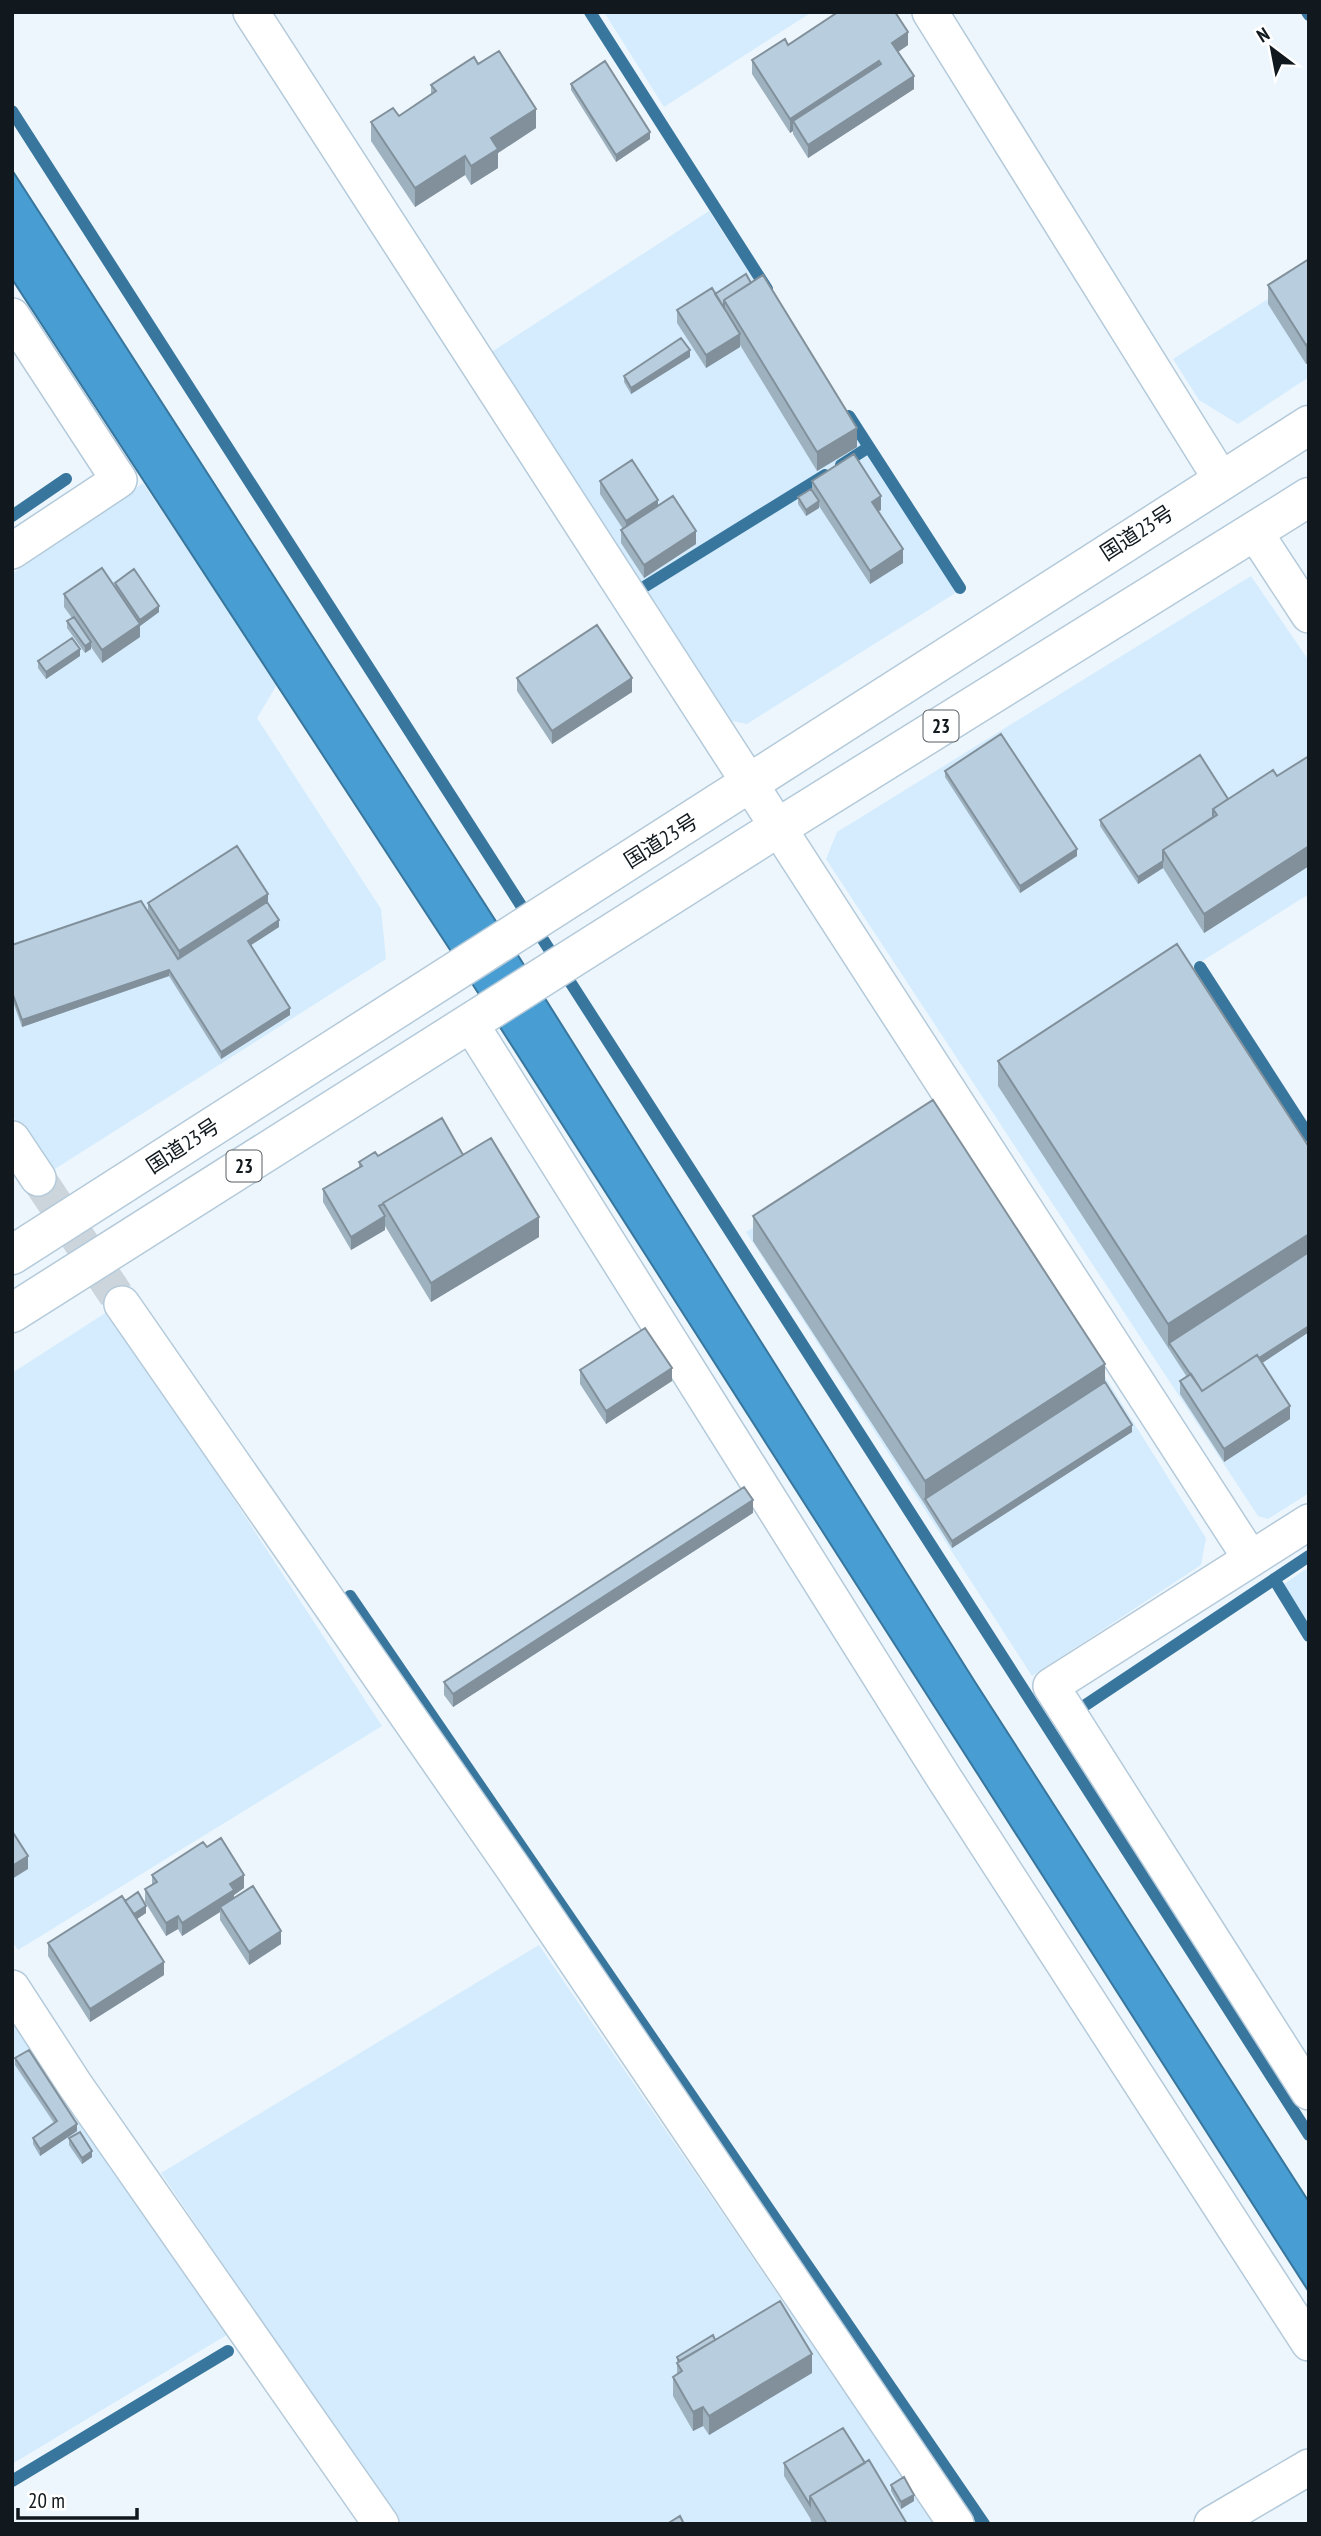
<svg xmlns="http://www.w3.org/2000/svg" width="1321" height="2536" font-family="'PT Sans Narrow','Noto Sans JP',sans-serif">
  <rect width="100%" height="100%" fill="#edf6fc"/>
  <!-- built -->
  <path fill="#d4ecfd" d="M604 12H812L664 107Z
    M709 211 957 592 747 724 732 721 490 353Z
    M1309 273V377L1238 424 1199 400 1173 359Z
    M143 483 278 683 257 718 381 909 386 959 50 1172 12 1115V574Z
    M1251 576 1309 661V894L1191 968 1309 1151V1493L1268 1519 1258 1516 826 859 837 832Z
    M937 1109 1206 1538 1201 1565 1032 1676 746 1232Z
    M110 1310 382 1726 18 1950 12 1941V1373Z
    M1309 1567V1624L1284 1584Z
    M539 1945 714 2201 934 2524H402L332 2425 161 2173Z
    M12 2011 230 2333 12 2464Z"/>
  <!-- water -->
  <path fill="#489ed3" stroke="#38769d" stroke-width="2" d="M12 170 519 957 975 1682 1309 2202V2292L473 985 12 279Z"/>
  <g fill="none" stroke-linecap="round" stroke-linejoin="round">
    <!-- stream -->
    <path stroke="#38769d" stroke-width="12" d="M590 12 767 289
      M1307 12 1309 15
      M12 111 1309 2135
      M849 416 960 588
      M841 465 869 447
      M12 516 66 479
      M644 587 825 475
      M1200 967 1309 1136
      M1274 1579 1309 1636
      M350 1596 984 2524
      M1081 1708 1309 1556
      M12 2481 228 2351"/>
    <!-- minor-tunnel -->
    <path stroke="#ccd5db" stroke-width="35" stroke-dasharray="35 18" stroke-linecap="butt" d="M38 1178 122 1304"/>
    <!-- minor casing -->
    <g stroke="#b4cada" stroke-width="38">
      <path id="minor" d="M251 12 1251 1559
        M930 12 1221 479
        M12 316 119 480 12 551
        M1254 531 1309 615
        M470 1023 944 1778 1309 2343
        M12 1139 38 1178
        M122 1304 513 1868 956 2524
        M1309 1522 1051 1686 1309 2092
        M12 1988 75 2085 381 2524
        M1212 2524 1309 2467"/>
    </g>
    <!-- trunk casing -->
    <g stroke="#b4cada" stroke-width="41">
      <path id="trunk" d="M12 1255 1309 425
        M12 1313 779 827 1309 497"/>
    </g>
    <!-- minor -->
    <use href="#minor" stroke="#fff" stroke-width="35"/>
    <!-- trunk -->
    <use href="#trunk" stroke="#fff" stroke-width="38"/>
  </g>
  <!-- wall -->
  <path fill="#9eb1bf" d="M788 45H908L898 52 914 89 808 158 793 134V131L790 133 752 74V60Z
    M478 64 536 128 498 153V168L471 185 465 175 415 207 371 141V122L399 116 431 94V85Z
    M571 84 650 139 616 162 571 90Z
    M1309 259V362L1306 364 1268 304V285Z
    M746 274 857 447 817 471 740 345V347L706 368 677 323V310L715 294Z
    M690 357 631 394 624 382V376Z
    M600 481 658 506 696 544 644 578 621 543V530L623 529 600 494Z
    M812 481 881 510 878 511 903 563 870 584 819 506V508L806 516 798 504V497L812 491Z
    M115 583 159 612 140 626V637L102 663 91 647V649L85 653 67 628V621L72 618 64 607V594L115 586Z
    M80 656 46 679 38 668V661Z
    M517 678 632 692 552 744 517 691Z
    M1309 756V866L1204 933 1163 868 1138 884 1100 826V820L1228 799 1277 776Z
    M945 771 1077 856 1020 893 945 777Z
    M148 903H268L279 927 251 945 290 1015 221 1059 169 976 22 1027 12 999V945L148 912Z
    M998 1061 1309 1147V1332L1262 1363 1290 1419 1224 1462 1180 1394V1381L1187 1377 998 1086Z
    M463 1155 539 1237 431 1302 385 1226V1230L351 1250 323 1202V1189L359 1168V1162L378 1156Z
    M753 1216 1105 1383 1132 1432 952 1548 925 1505 753 1241Z
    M580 1370 672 1381 606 1424 580 1384Z
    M753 1513 453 1707 444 1695V1682Z
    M207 1847 244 1888 234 1895V1898L281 1944 249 1965 220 1920V1912L182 1936 178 1929 166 1936 145 1902V1889L152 1885V1875Z
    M125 1901 146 1913 137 1919 164 1975 90 2022 48 1956V1943Z
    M15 2058 77 2131 40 2156 33 2144V2138L54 2123 15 2065Z
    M69 2138 92 2157 82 2164 69 2145Z
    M715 2340 812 2373 709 2435 703 2426 693 2431 673 2396V2377L677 2374V2357Z
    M784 2463H865L907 2524H812L810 2518 784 2476Z
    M891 2485 914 2501 901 2509 891 2491Z"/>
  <!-- shaded-wall -->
  <path fill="#81909b" d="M908 32V45L892 56V43Z
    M879 61V74L793 121V131L790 133V119Z
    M914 76V89L808 158V145Z
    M536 109V128L498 153V168L471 185V166L491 138Z
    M650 132V139L616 162V155Z
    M465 156V175L415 207V188Z
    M740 334V347L706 368V355Z
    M1309 343V362L1306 364V345Z
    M690 350V357L631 394V388Z
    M857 428V447L817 471V452Z
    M881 496V510L872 515V502Z
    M658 500V513L626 534V521Z
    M819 501V508L806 516V510Z
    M696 531V544L644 578V565Z
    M903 549V563L870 584V571Z
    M159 606V612L140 626V637L102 663V650L140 624V620Z
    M91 642V649L85 653V646Z
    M80 649V656L46 679V672Z
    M632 678V692L552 744V731Z
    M1309 846V866L1204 933V914Z
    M1077 849V856L1020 893V886Z
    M1163 861V868L1138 884V877Z
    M268 894V907L179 964V951Z
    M279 920V927L248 947V941Z
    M169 970V976L22 1027V1020Z
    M290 1008V1015L221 1059V1052Z
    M385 1216V1230L351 1250V1237Z
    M539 1217V1237L431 1302V1283Z
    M1309 1234V1258L1169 1343 1168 1349V1324Z
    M1309 1326V1332L1203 1402V1395Z
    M1105 1364V1389L925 1499V1505V1481Z
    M672 1368V1381L606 1424V1411Z
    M1290 1406V1419L1224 1462V1449Z
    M1132 1425V1432L952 1548V1541Z
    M753 1500V1513L453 1707V1694Z
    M28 1856V1869L12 1879V1866Z
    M244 1875V1888L234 1895V1903L220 1907V1912L182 1936V1923L230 1884Z
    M146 1906V1913L134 1921V1915Z
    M178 1916V1929L166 1936V1923Z
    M281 1931V1944L249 1965V1952Z
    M164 1962V1975L90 2022V2009Z
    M77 2124V2131L40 2156V2149Z
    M92 2151V2157L82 2164V2158Z
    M812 2354V2373L709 2435V2416Z
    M703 2407V2426L693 2431V2412Z
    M914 2495V2501L901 2509V2502Z"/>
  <!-- building -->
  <path fill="#b8cede" stroke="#81909b" stroke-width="2" d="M838 12H895L908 32 892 43 914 76 808 145 793 121 881 64 879 61 790 119 752 60 785 39 788 45Z
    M499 51 536 109 491 138 498 149 471 166 465 156 415 188 371 122 393 108 399 116 436 91 431 85 474 57 478 64Z
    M605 61 650 132 616 155 571 84Z
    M1309 259V343L1306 345 1268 285Z
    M746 274 751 283 724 300V308L715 294Z
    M763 275 857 428 817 452 724 300Z
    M712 288 740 334 706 355 677 310Z
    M681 338 690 350 631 388 624 376Z
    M854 454 881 496 872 502 903 549 870 571 812 481Z
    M632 460 658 500 626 521 600 481Z
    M811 489 819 501 806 510 798 497Z
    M673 496 696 531 644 565 621 530Z
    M102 568 140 624 102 650 64 594Z
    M134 569 159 606 140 620 115 583Z
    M74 617 91 642 85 646 67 621Z
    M597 625 632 678 552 731 517 678Z
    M72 638 80 649 46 672 38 661Z
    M1001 734 1077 849 1020 886 945 771Z
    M1200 755 1228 799 1213 809V817L1163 850V861L1138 877 1100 820Z
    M1309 756V846L1204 914 1163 850 1217 815 1213 809 1273 770 1277 776Z
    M237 846 268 894 179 951 148 903Z
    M141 901 178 959 267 902 279 920 248 941 290 1008 221 1052 169 970 22 1020 12 992V945Z
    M1177 944 1309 1147V1234L1168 1324 998 1061Z
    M933 1100 1105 1364 925 1481 753 1216Z
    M442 1118 463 1155 383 1203V1204L379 1206 385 1216 351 1237 323 1189 362 1166 359 1162 375 1152 378 1156Z
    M491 1138 539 1217 431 1283 383 1203Z
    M1309 1252V1326L1259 1358 1257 1355 1202 1391 1169 1343Z
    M645 1328 672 1368 606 1411 580 1370Z
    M1257 1355 1290 1406 1224 1449 1180 1381 1191 1374 1202 1391Z
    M1105 1382 1132 1425 952 1541 925 1499Z
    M744 1487 753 1500 453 1694 444 1682Z
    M12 1831 28 1856 12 1866Z
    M221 1838 244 1875 230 1884 234 1890 182 1923 178 1916 166 1923 145 1889 157 1882 152 1875 203 1842 207 1847Z
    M253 1886 281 1931 249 1952 220 1907Z
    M138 1892 146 1906 134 1914 125 1901Z
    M122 1896 164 1962 90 2009 48 1943Z
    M29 2050 77 2124 40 2149 33 2138 57 2121 15 2058Z
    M80 2132 92 2151 82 2158 69 2138Z
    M780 2301 812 2354 709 2416 703 2407 693 2412 673 2377 682 2371 677 2363Z
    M713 2335 715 2340 679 2361 677 2357Z
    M843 2428 865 2463 810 2496V2505L784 2463Z
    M869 2460 907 2524H827L810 2496Z
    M904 2477 914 2495 901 2502 891 2485Z
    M680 2516 684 2524H667Z"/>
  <g text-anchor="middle" stroke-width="6" stroke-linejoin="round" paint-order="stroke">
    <!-- shield labels -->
    <g fill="#fff" stroke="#585e62" stroke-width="2">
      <rect x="923.5" y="710.5" width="35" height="31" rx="5"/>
      <rect x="226.5" y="1150.5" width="35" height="31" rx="5"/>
    </g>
    <g font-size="19" font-weight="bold" fill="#11191e">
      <text x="941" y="733">23</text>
      <text x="244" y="1173">23</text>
    </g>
    <!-- street labels -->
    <g font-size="21" fill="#11191e" stroke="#fff">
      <text transform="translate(1137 533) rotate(-33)" y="7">国道23号</text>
      <text transform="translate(661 841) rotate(-32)" y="7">国道23号</text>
      <text transform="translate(183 1146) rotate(-33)" y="7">国道23号</text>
    </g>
  </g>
  <!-- border -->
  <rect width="1321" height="2536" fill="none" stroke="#11191e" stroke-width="28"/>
  <!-- north arrow -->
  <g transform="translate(1272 49) rotate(328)" stroke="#ffffff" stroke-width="5" paint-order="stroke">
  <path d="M0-5L12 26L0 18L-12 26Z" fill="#11191e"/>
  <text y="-10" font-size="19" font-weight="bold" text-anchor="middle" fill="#11191e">N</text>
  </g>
  <!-- scale -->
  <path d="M18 2508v10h119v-10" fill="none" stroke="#11191e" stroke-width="3.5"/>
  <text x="28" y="2508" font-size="21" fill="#11191e" stroke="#ffffff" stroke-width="5" paint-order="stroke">20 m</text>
</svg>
